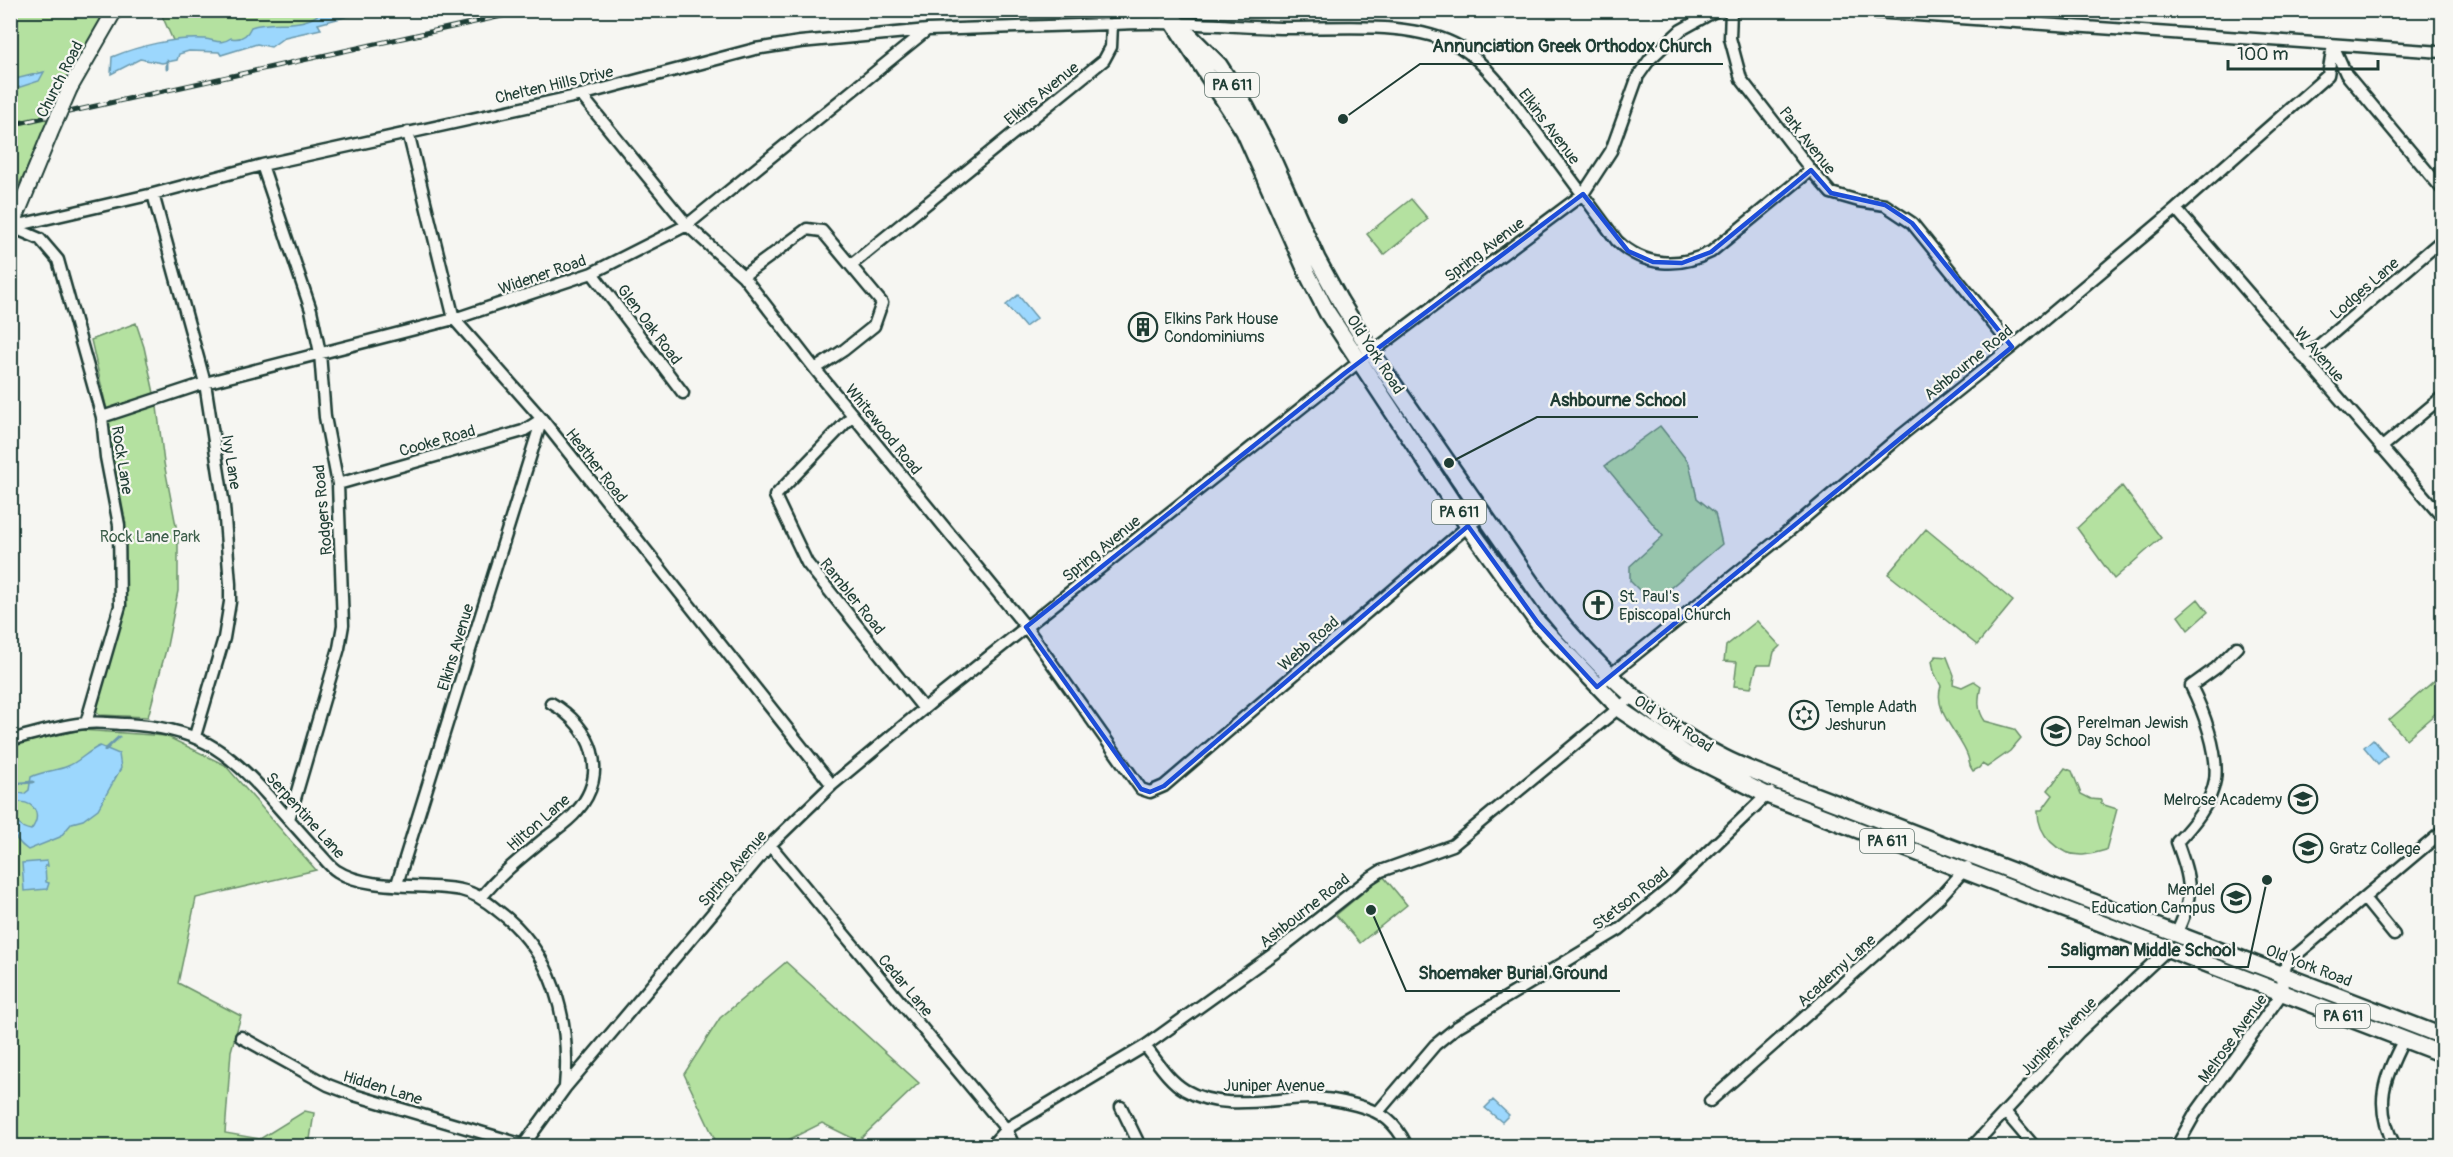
<svg xmlns="http://www.w3.org/2000/svg" width="2453" height="1157" font-family="Pangolin,sans-serif">
  <rect width="100%" height="100%" fill="#f6f6f2"/>
  <filter id="ink" filterUnits="userSpaceOnUse"><feTurbulence type="fractalNoise" baseFrequency=".0167" numOctaves="2"/><feDisplacementMap in="SourceGraphic" scale="12" xChannelSelector="R" yChannelSelector="G"/><feConvolveMatrix kernelMatrix="1 2 1 2 8 2 1 2 1" color-interpolation-filters="sRGB"/></filter>
  <g filter="url(#ink)">
    <!-- green -->
    <path fill="#b4e1a0" stroke="#6a8f6a" stroke-width="1.5" d="M11 11H115L11 198Z
      M160 11H342L216 45H175Z
      M1411 199 1428 219 1384 255 1367 234Z
      M136 323 144 347 157 407 164 463 178 536V591L167 646 148 717 99 715 95 709 123 613 106 406 91 340Z
      M1660 426 1689 463 1697 498 1715 513 1722 544 1663 594 1648 599 1630 581V566L1663 536 1605 466Z
      M2122 486 2161 538 2114 579 2077 528Z
      M1926 529 2013 601 1977 645 1888 574Z
      M2198 599 2208 612 2188 630 2178 616Z
      M1757 621 1780 646 1774 652 1771 665H1757L1751 688 1734 686 1737 662 1724 661 1726 646Z
      M1936 656 1947 657 1954 675 1953 684 1962 687 1974 681 1981 686C1978 699 1977 710 1985 721L2014 729 2021 738 2010 751 1987 767 1982 764 1979 768 1973 771C1968 765 1970 763 1968 757 1961 735 1932 712 1941 686L1934 672 1932 661Z
      M2442 674V708L2406 739 2389 720Z
      M81 730 166 736 225 765 316 870 196 898 178 983 241 1016 231 1051 225 1133 260 1139 305 1111 314 1113 309 1146H11L10 745Z
      M2065 768 2072 771 2081 794 2091 799 2101 800V804L2117 809 2106 850C2099 852 2091 854 2083 855 2058 856 2037 834 2038 810H2042L2053 795 2048 790Z
      M1383 876 1407 905 1360 943 1336 915Z
      M786 962 919 1083 858 1141 822 1123 776 1146H718L684 1074 720 1018Z"/>
    <!-- water -->
    <path fill="#9cd7fd" stroke="#6a99ad" stroke-width="1.5" fill-rule="evenodd" d="M323 10 368 11 318 24 321 29 285 37 271 47 257 44 221 55 219 52 189 51 179 54 177 60 162 63 140 59 111 74 112 57C138 46 175 37 205 39 215 40 221 45 231 38 240 40 247 36 251 27 274 19 306 30 323 10Z
      M44 72 39 81 11 90V80Z
      M1018 295 1037 318 1025 327 1006 305Z
      M2373 739 2387 756 2378 764 2364 747Z
      M100 746 119 754 121 768 98 809 83 820 72 823 60 837 28 850C5 834 10 816 11 791L24 794 29 790 31 777C44 771 56 771 68 766 80 761 88 751 100 746ZM20 802C37 803 41 817 31 830 19 828 14 821 11 808Z
      M47 861 48 866H45L46 882 49 883 47 889 24 891 22 863Z
      M1493 1100 1509 1115 1502 1122 1485 1108Z"/>
    <g fill="none" stroke-linecap="round" stroke-linejoin="round">
      <!-- stream -->
      <path stroke="#6a99ad" stroke-width="3" d="M167 61V69
        M105 750 119 737
        M10 784 33 782"/>
      <!-- minor casing -->
      <g stroke="#1f3d34" stroke-width="15">
        <path id="minor" d="M1731 10 1730 38 1741 79 1811 170 1831 193 1859 201 1885 205 1912 223 2012 347
          M1845 10 2442 52
          M2333 45 2346 74 2442 189
          M581 95 687 225 743 276 815 369 1026 627 1141 789 1150 792 1164 786 1468 526 1485 514
          M408 132 454 319 542 419 832 785
          M262 165 311 310 320 353 325 417 338 484 343 625 339 648 289 819
          M153 194 205 383 224 506 230 584V602L224 638 195 736
          M2176 209 2442 517
          M10 227 153 194 262 165 581 95 755 49 800 42 928 30 1112 24
          M12 227 40 239 58 260 102 417 106 457 119 525 120 606 86 723
          M851 265 1104 60 1111 47 1112 24C1169 21 1224 26 1281 28 1336 29 1411 19 1460 47 1488 64 1513 101 1533 128 1561 165 1589 203 1617 241 1644 267 1679 268 1711 252L1811 170
          M592 273 683 393
          M743 276 807 229 822 231 882 303 874 326 844 350 815 369
          M2304 358 2442 240
          M853 415 775 496 807 563 924 709
          M102 417 205 383 454 319 592 273 687 225 927 30
          M2381 448 2442 397
          M338 484 523 431 542 419
          M1597 687 1610 675 1790 530 1899 437 2012 347 2176 209 2328 75 2333 45
          M10 740C35 734 61 725 86 723 99 721 113 724 126 724 195 728 225 747 270 798 286 816 302 834 318 852 324 858 330 867 337 871 367 891 425 883 461 890 475 893 486 901 497 910 553 951 571 1020 565 1087
          M770 845 1006 1129 1014 1146
          M397 884 542 419
          M481 898C500 874 522 857 545 838 555 830 568 822 577 811 610 773 592 726 551 703
          M2364 898 2394 935
          M2176 934C2195 896 2191 881 2177 842 2193 825 2211 804 2215 780 2219 752 2203 710 2191 686L2216 668 2237 647
          M241 1037 328 1085 354 1095 524 1145
          M1145 1046C1157 1061 1168 1080 1185 1090 1222 1112 1271 1098 1311 1098 1327 1098 1341 1101 1356 1105 1383 1112 1395 1122 1407 1146
          M1710 1101 1939 898 1967 867
          M1121 1107 1140 1146
          M1378 1112 1435 1045 1457 1027 1620 929 1670 888 1770 792
          M2006 1113 2034 1146
          M523 1146 565 1088 770 845 832 785 932 702 1360 361 1583 194 1611 151 1638 76 1650 59 1681 30 1717 10
          M991 1146 1006 1129 1145 1046 1280 949 1370 878 1381 871 1453 845 1632 697
          M1973 1146 2079 1032 2168 949
          M2177 1146 2195 1114 2283 992 2282 974 2288 962 2442 832
          M2395 1146C2373 1105 2384 1078 2404 1039"/>
      </g>
      <!-- major casing -->
      <g stroke="#1f3d34" stroke-width="18">
        <path id="major" d="M70 88 115 10
          M10 231 50 134"/>
      </g>
      <!-- highway casing -->
      <g stroke="#1f3d34" stroke-width="20">
        <path id="highway" d="M1164 10 1219 65 1246 107 1269 151 1317 259 1340 301 1372 353 1545 603C1595 666 1652 721 1724 758 1741 767 1760 773 1778 781L2442 1036
          M1173 22 1244 131 1308 275 1327 312 1468 526 1538 623 1622 711 1686 754 1767 795 2442 1054"/>
      </g>
      <!-- minor -->
      <use href="#minor" stroke="#f6f6f2" stroke-width="10"/>
      <!-- major -->
      <use href="#major" stroke="#f6f6f2" stroke-width="14"/>
      <!-- highway -->
      <use href="#highway" stroke="#f6f6f2" stroke-width="15"/>
      <!-- rail casing -->
      <g stroke="#1f3d34" stroke-width="5">
        <path id="rail" d="M10 125 529 10"/>
      </g>
      <!-- rail -->
      <use href="#rail" stroke="#f6f6f2" stroke-width="3" stroke-dasharray="9" stroke-linecap="butt"/>
      <!-- major-bridge casing -->
      <g stroke="#1f3d34" stroke-width="18" stroke-linecap="butt">
        <path id="major-bridge" d="M50 134 70 88"/>
      </g>
      <!-- major-bridge -->
      <use href="#major-bridge" stroke="#f6f6f2" stroke-width="14"/>
    </g>
  </g>
  <!-- marked area -->
  <path fill="#1d4ed8" fill-opacity="0.2" stroke="#1d4ed8" stroke-width="4.5" stroke-linejoin="round" d="M1811 170 1831 193 1885 205 1912 223 2012 347 1597 687 1538 623 1468 526 1164 786 1150 792 1141 789 1026 627 1345 373 1583 194 1628 251 1653 262 1682 263 1711 252Z"/>
  <!-- icons -->
  <defs>
    <g id="building-ring" transform="scale(1.5)"><circle r="9.5" fill="#f6f6f2" stroke="#1f3d34" stroke-width="1.5"/><path d="M-4-6H4V6H1V3H-1V6H-4ZM-2.5-4.3h1.7v1.8h-1.7ZM.8-4.3h1.7v1.8H.8ZM-2.5-1h1.7V.8h-1.7ZM.8-1h1.7V.8H.8Z" fill="#1f3d34"/></g>
    <g id="church-ring" transform="scale(1.5)"><circle r="9.5" fill="#f6f6f2" stroke="#1f3d34" stroke-width="1.5"/><path d="M-1.2-6h2.4v3.5h3.3v2.4h-3.3V6h-2.4V-.1h-3.3v-2.4h3.3Z" fill="#1f3d34"/></g>
    <g id="synagogue-ring" transform="scale(1.5)"><circle r="9.5" fill="#f6f6f2" stroke="#1f3d34" stroke-width="1.5"/><path d="M0-6.5L5.6 3.2H-5.6ZM0 6.5L5.6-3.2H-5.6Z" fill="#1f3d34"/></g>
    <g id="school-ring" transform="scale(1.5)"><circle r="9.5" fill="#f6f6f2" stroke="#1f3d34" stroke-width="1.5"/><path d="M0-5L7-2L0 1L-7-2ZM-4 1L0 2.5L4 1V4Q0 6-4 4Z" fill="#1f3d34"/></g>
  </defs>
  <g fill-rule="evenodd">
    <use href="#building-ring" x="1143" y="327"/>
    <use href="#church-ring" x="1598" y="605"/>
    <use href="#synagogue-ring" x="1804" y="715"/>
    <use href="#school-ring" x="2056" y="731"/>
    <use href="#school-ring" x="2303" y="799"/>
    <use href="#school-ring" x="2308" y="848"/>
    <use href="#school-ring" x="2236" y="898"/>
  </g>
  <g text-anchor="middle" stroke-width="4.5" stroke-linejoin="round" paint-order="stroke">
    <!-- shield labels -->
    <g fill="#f6f6f2" stroke="#60746d" stroke-width="1.5">
      <rect x="1205" y="73" width="54" height="24" rx="4.5"/>
      <rect x="1432" y="500" width="54" height="24" rx="4.5"/>
      <rect x="1860" y="829" width="54" height="24" rx="4.5"/>
      <rect x="2316" y="1004" width="54" height="24" rx="4.5"/>
    </g>
    <g font-size="15" font-weight="bold" fill="#1f3d34">
      <text x="1232" y="90">PA 611</text>
      <text x="1459" y="517">PA 611</text>
      <text x="1887" y="846">PA 611</text>
      <text x="2343" y="1021">PA 611</text>
    </g>
    <!-- street labels -->
    <g font-size="16" fill="#1f3d34" stroke="#f6f6f2">
      <text transform="translate(59 79) rotate(-63)" y="6">Church Road</text>
      <text transform="translate(554 84) rotate(-13)" y="6">Chelten Hills Drive</text>
      <text transform="translate(1041 93) rotate(-39)" y="6">Elkins Avenue</text>
      <text transform="translate(1550 126) rotate(53)" y="6">Elkins Avenue</text>
      <text transform="translate(1808 140) rotate(52)" y="6">Park Avenue</text>
      <text transform="translate(1484 249) rotate(-37)" y="6">Spring Avenue</text>
      <text transform="translate(542 274) rotate(-19)" y="6">Widener Road</text>
      <text transform="translate(2364 288) rotate(-41)" y="6">Lodges Lane</text>
      <text transform="translate(650 324) rotate(53)" y="6">Glen Oak Road</text>
      <text transform="translate(1376 354) rotate(57)" y="6">Old York Road</text>
      <text transform="translate(2320 354) rotate(49)" y="6">W Avenue</text>
      <text transform="translate(1968 362) rotate(-39)" y="6">Ashbourne Road</text>
      <text transform="translate(884 429) rotate(51)" y="6">Whitewood Road</text>
      <text transform="translate(437 440) rotate(-16)" y="6">Cooke Road</text>
      <text transform="translate(123 460) rotate(81)" y="6">Rock Lane</text>
      <text transform="translate(232 462) rotate(81)" y="6">Ivy Lane</text>
      <text transform="translate(597 465) rotate(52)" y="6">Heather Road</text>
      <text transform="translate(322 510) rotate(-95)" y="6">Rodgers Road</text>
      <text transform="translate(1101 548) rotate(-39)" y="6">Spring Avenue</text>
      <text transform="translate(853 596) rotate(51)" y="6">Rambler Road</text>
      <text transform="translate(1308 643) rotate(-41)" y="6">Webb Road</text>
      <text transform="translate(455 647) rotate(-73)" y="6">Elkins Avenue</text>
      <text transform="translate(1674 723) rotate(33)" y="6">Old York Road</text>
      <text transform="translate(306 815) rotate(48)" y="6">Serpentine Lane</text>
      <text transform="translate(538 822) rotate(-41)" y="6">Hilton Lane</text>
      <text transform="translate(732 868) rotate(-49)" y="6">Spring Avenue</text>
      <text transform="translate(1630 898) rotate(-38)" y="6">Stetson Road</text>
      <text transform="translate(1304 910) rotate(-38)" y="6">Ashbourne Road</text>
      <text transform="translate(2309 965) rotate(21)" y="6">Old York Road</text>
      <text transform="translate(1836 970) rotate(-42)" y="6">Academy Lane</text>
      <text transform="translate(906 985) rotate(50)" y="6">Cedar Lane</text>
      <text transform="translate(2058 1036) rotate(-46)" y="6">Juniper Avenue</text>
      <text transform="translate(2232 1038) rotate(-54)" y="6">Melrose Avenue</text>
      <text x="1274" y="1091">Juniper Avenue</text>
      <text transform="translate(383 1087) rotate(17)" y="6">Hidden Lane</text>
    </g>
    <!-- poi labels -->
    <g font-size="16" fill="#1f3d34" stroke="#f6f6f2" text-anchor="start">
      <text x="1164" y="324">Elkins Park House<tspan x="1164" dy="18">Condominiums</tspan></text>
      <text x="1619" y="602">St. Paul's<tspan x="1619" dy="18">Episcopal Church</tspan></text>
      <text x="1825" y="712">Temple Adath<tspan x="1825" dy="18">Jeshurun</tspan></text>
      <text x="2077" y="728">Perelman Jewish<tspan x="2077" dy="18">Day School</tspan></text>
      <text x="2282" y="805" text-anchor="end">Melrose Academy</text>
      <text x="2329" y="854">Gratz College</text>
      <text x="2215" y="895" text-anchor="end">Mendel<tspan x="2215" dy="18">Education Campus</tspan></text>
    </g>
    <!-- park labels -->
    <g font-size="16" fill="#3d5e4a" stroke="#f6f6f2">
      <text x="150" y="542">Rock Lane Park</text>
    </g>
  </g>
  <!-- callouts -->
  <path fill="none" stroke="#1f3d34" stroke-width="2" d="M1343 119L1420 64H1723M1449 463L1537 417H1698M2267 880L2248 967H2048M1371 910L1406 991H1620"/>
  <g fill="#1f3d34" stroke="#f6f6f2" stroke-width="2">
    <circle cx="1343" cy="119" r="6"/>
    <circle cx="1449" cy="463" r="6"/>
    <circle cx="2267" cy="880" r="6"/>
    <circle cx="1371" cy="910" r="6"/>
  </g>
  <g font-size="18" text-anchor="middle" font-weight="bold" fill="#1f3d34" stroke="#f6f6f2" stroke-width="4.5" stroke-linejoin="round" paint-order="stroke">
    <text x="1572" y="52">Annunciation Greek Orthodox Church</text>
    <text x="1618" y="406">Ashbourne School</text>
    <text x="2148" y="956">Saligman Middle School</text>
    <text x="1513" y="979">Shoemaker Burial Ground</text>
  </g>
  <!-- margin -->
  <rect width="2453" height="1157" fill="none" stroke="#f6f6f2" stroke-width="36"/>
  <rect x="18" y="18" width="2417" height="1121" fill="none" stroke="#1f3d34" stroke-width="2" filter="url(#ink)"/>
  <!-- scale -->
  <path d="M2228 60v9h150v-9" fill="none" stroke="#1f3d34" stroke-width="3"/>
  <text x="2237" y="60" font-size="18" fill="#1f3d34" stroke="#f6f6f2" stroke-width="4.5" paint-order="stroke">100 m</text>
</svg>
